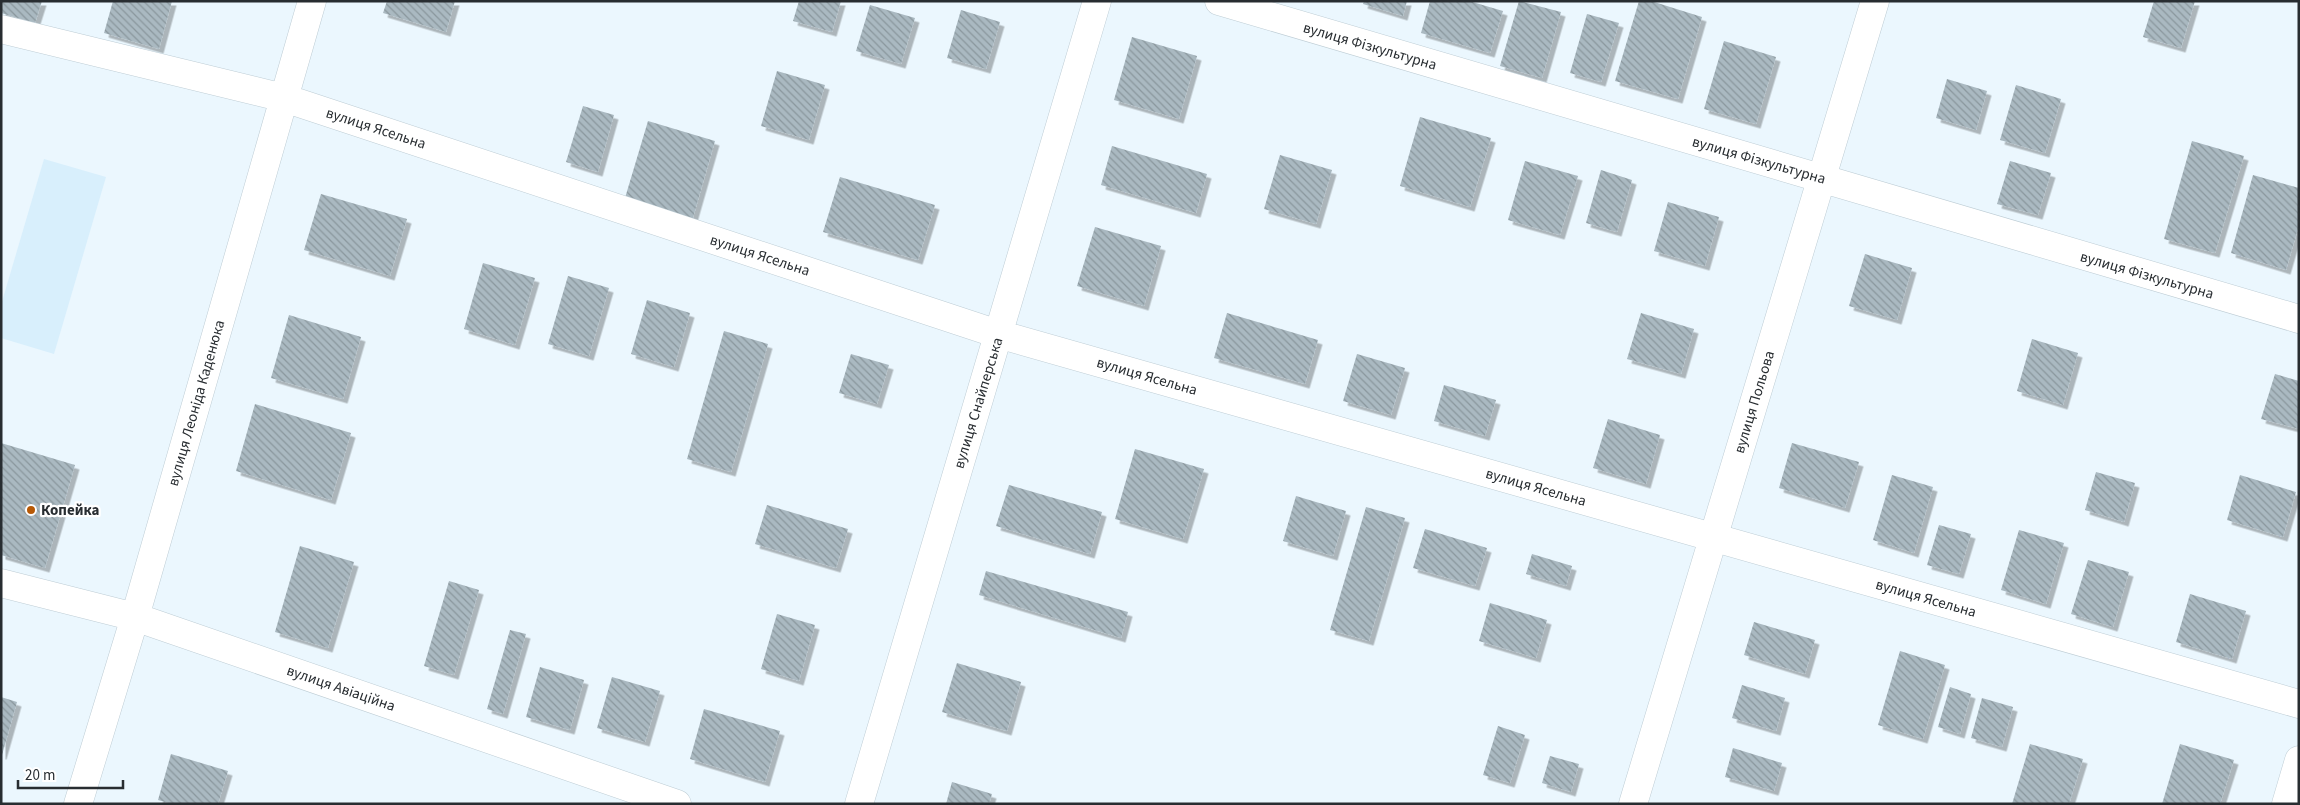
<svg xmlns="http://www.w3.org/2000/svg" width="2300" height="805" font-family="'Source Sans 3',sans-serif">
  <defs>
    <pattern id="building-back-hatch" width="6" height="6" patternUnits="userSpaceOnUse" patternTransform="scale(1.25)"><rect width="6" height="6" fill="#aab9c1"/><path d="M-1 5l2 2M0 0l6 6M5-1l2 2" fill="none" stroke="#8a979d"/></pattern>
    <filter id="shadow"><feDropShadow dx="4.5" dy="4.5" stdDeviation="0" flood-color="#0004"/></filter>
  </defs>
  <rect width="100%" height="100%" fill="#ebf7fe"/>
  <!-- built -->
  <path fill="#d8effc" d="M44 159 106 177 54 354 1 338V305Z"/>
  <!-- building -->
  <path fill="url(#building-back-hatch)" filter="url(#shadow)" d="M1 1H42L35 23 1 13Z
    M113 1H172L159 49 104 33Z
    M387 1H455L446 32 383 13Z
    M799 1H841L832 32 793 21Z
    M1364 1H1407L1403 16 1363 4Z
    M1430 1H1469L1503 11 1490 53 1421 33Z
    M1519 1 1561 12 1542 78 1500 66Z
    M1639 1H1651L1702 17 1678 99 1615 81Z
    M2154 1H2195L2181 48 2143 37Z
    M870 5 915 18 901 64 856 51Z
    M961 10 1000 22 986 69 947 58Z
    M1587 14 1619 23 1601 82 1570 73Z
    M1132 37 1197 56 1179 119 1114 100Z
    M1724 41 1776 57 1756 124 1704 109Z
    M777 71 825 85 809 140 761 126Z
    M1947 79 1987 91 1976 130 1936 118Z
    M2016 85 2061 99 2045 153 2000 140Z
    M583 106 614 115 598 172 566 162Z
    M1420 117 1491 138 1470 207 1400 186Z
    M648 121 715 141 690 228 622 208Z
    M2192 141 2244 156 2215 253 2164 239Z
    M1112 146 1207 174 1196 213 1101 185Z
    M1280 155 1332 170 1316 224 1264 209Z
    M1525 161 1578 176 1560 235 1508 220Z
    M2010 161 2051 173 2038 215 1997 204Z
    M1601 170 1632 180 1617 232 1586 223Z
    M2253 175 2299 188V225L2286 270 2231 253Z
    M840 177 935 205 918 260 823 232Z
    M321 194 407 219 390 276 304 250Z
    M1668 202 1719 217 1705 266 1654 251Z
    M1095 227 1161 246 1144 306 1077 286Z
    M1865 254 1912 268 1897 320 1849 306Z
    M483 263 535 278 515 345 464 329Z
    M568 276 609 288 589 356 548 344Z
    M647 300 690 313 674 367 631 354Z
    M1227 313 1318 340 1305 384 1214 358Z
    M1641 313 1694 329 1681 374 1627 359Z
    M289 315 361 337 343 399 271 378Z
    M724 331 768 344 731 472 687 459Z
    M2032 339 2078 353 2063 405 2017 391Z
    M851 354 889 365 877 404 839 393Z
    M1357 354 1405 368 1391 415 1343 401Z
    M2275 374 2299 381V429L2261 419Z
    M1444 385 1496 400 1485 436 1434 421Z
    M255 404 351 433 331 500 236 471Z
    M1608 419 1660 435 1646 484 1593 468Z
    M1 443 75 465 45 568 1 555Z
    M1792 443 1859 462 1845 508 1779 488Z
    M1135 449 1204 469 1183 539 1115 519Z
    M2096 472 2135 483 2124 522 2085 510Z
    M1892 475 1933 487 1914 553 1873 540Z
    M2240 475 2296 492 2283 537 2227 520Z
    M1009 485 1102 512 1090 554 996 526Z
    M1296 496 1346 511 1333 556 1283 541Z
    M767 505 848 529 836 568 755 544Z
    M1366 507 1405 518 1369 641 1330 630Z
    M1939 525 1971 534 1959 574 1927 565Z
    M1425 529 1487 548 1475 586 1413 568Z
    M2019 530 2064 543 2046 604 2001 590Z
    M300 546 354 562 328 648 275 632Z
    M1532 554 1572 566 1566 586 1526 574Z
    M2088 560 2129 572 2113 627 2071 614Z
    M986 571 1128 612 1121 638 979 595Z
    M449 581 479 590 454 675 424 666Z
    M2190 594 2246 611 2232 659 2176 642Z
    M1490 603 1547 620 1536 658 1479 641Z
    M777 614 815 625 799 681 761 669Z
    M1754 622 1815 640 1805 674 1744 655Z
    M510 630 526 634 503 714 487 709Z
    M1900 651 1945 665 1923 739 1878 725Z
    M957 663 1021 682 1007 731 942 712Z
    M540 667 584 680 570 730 526 717Z
    M612 677 660 691 645 742 597 728Z
    M1742 685 1785 698 1776 731 1732 718Z
    M1950 687 1971 694 1960 734 1938 727Z
    M1 697 17 702 2 755H1Z
    M1982 698 2013 707 2002 747 1971 738Z
    M704 709 780 731 765 782 690 759Z
    M1498 726 1525 735 1510 783 1483 775Z
    M2030 744 2083 759 2069 804H2012Z
    M2180 744 2234 760 2220 804H2162Z
    M1733 748 1782 763 1774 791 1725 777Z
    M171 754 228 771 218 804H172L158 800Z
    M1550 756 1579 764 1571 792 1542 783Z
    M952 782 992 794 989 804H946Z"/>
  <g fill="none" stroke-linecap="round" stroke-linejoin="round">
    <!-- minor casing -->
    <g stroke="#becdd5" stroke-width="29">
      <path id="minor" d="M1219 1 2299 319
        M1 29 284 98 998 334 2299 704
        M1 583 135 617 677 804
        M78 804 135 617 312 1
        M859 804 1097 1
        M1633 804 1875 1
        M2286 804 2299 760"/>
    </g>
    <!-- minor -->
    <use href="#minor" stroke="#fff" stroke-width="28"/>
  </g>
  <!-- markers -->
  <circle fill="#b75906" stroke="#fff" stroke-width="2" cx="31" cy="510" r="5"/>
  <g text-anchor="middle" stroke-width="4.5" stroke-linejoin="round" paint-order="stroke">
    <!-- street labels -->
    <g font-size="15" fill="#282d31" stroke="#fff">
      <text transform="translate(1370 46) rotate(16)" y="5">вулиця Фізкультурна</text>
      <text transform="translate(376 128) rotate(18)" y="5">вулиця Ясельна</text>
      <text transform="translate(1759 160) rotate(16)" y="5">вулиця Фізкультурна</text>
      <text transform="translate(760 255) rotate(18)" y="5">вулиця Ясельна</text>
      <text transform="translate(2147 275) rotate(16)" y="5">вулиця Фізкультурна</text>
      <text transform="translate(1147 376) rotate(16)" y="5">вулиця Ясельна</text>
      <text transform="translate(1754 402) rotate(-73)" y="5">вулиця Польова</text>
      <text transform="translate(196 403) rotate(-74)" y="5">вулиця Леоніда Каденюка</text>
      <text transform="translate(978 403) rotate(-73)" y="5">вулиця Снайперська</text>
      <text transform="translate(1536 487) rotate(16)" y="5">вулиця Ясельна</text>
      <text transform="translate(1926 598) rotate(16)" y="5">вулиця Ясельна</text>
      <text transform="translate(341 688) rotate(19)" y="5">вулиця Авіаційна</text>
    </g>
    <!-- poi labels -->
    <g font-size="15" font-weight="bold" fill="#282d31" stroke="#fff" text-anchor="start">
      <text x="41" y="515">Копейка</text>
    </g>
  </g>
  <!-- border -->
  <rect width="2300" height="805" fill="none" stroke="#282d31" stroke-width="5"/>
  <!-- scale -->
  <path d="M18 780v8h105v-8" fill="none" stroke="#282d31" stroke-width="2.5"/>
  <text x="25" y="780" font-size="15" fill="#282d31" stroke="#ffffff" stroke-width="4" paint-order="stroke">20 m</text>
</svg>
